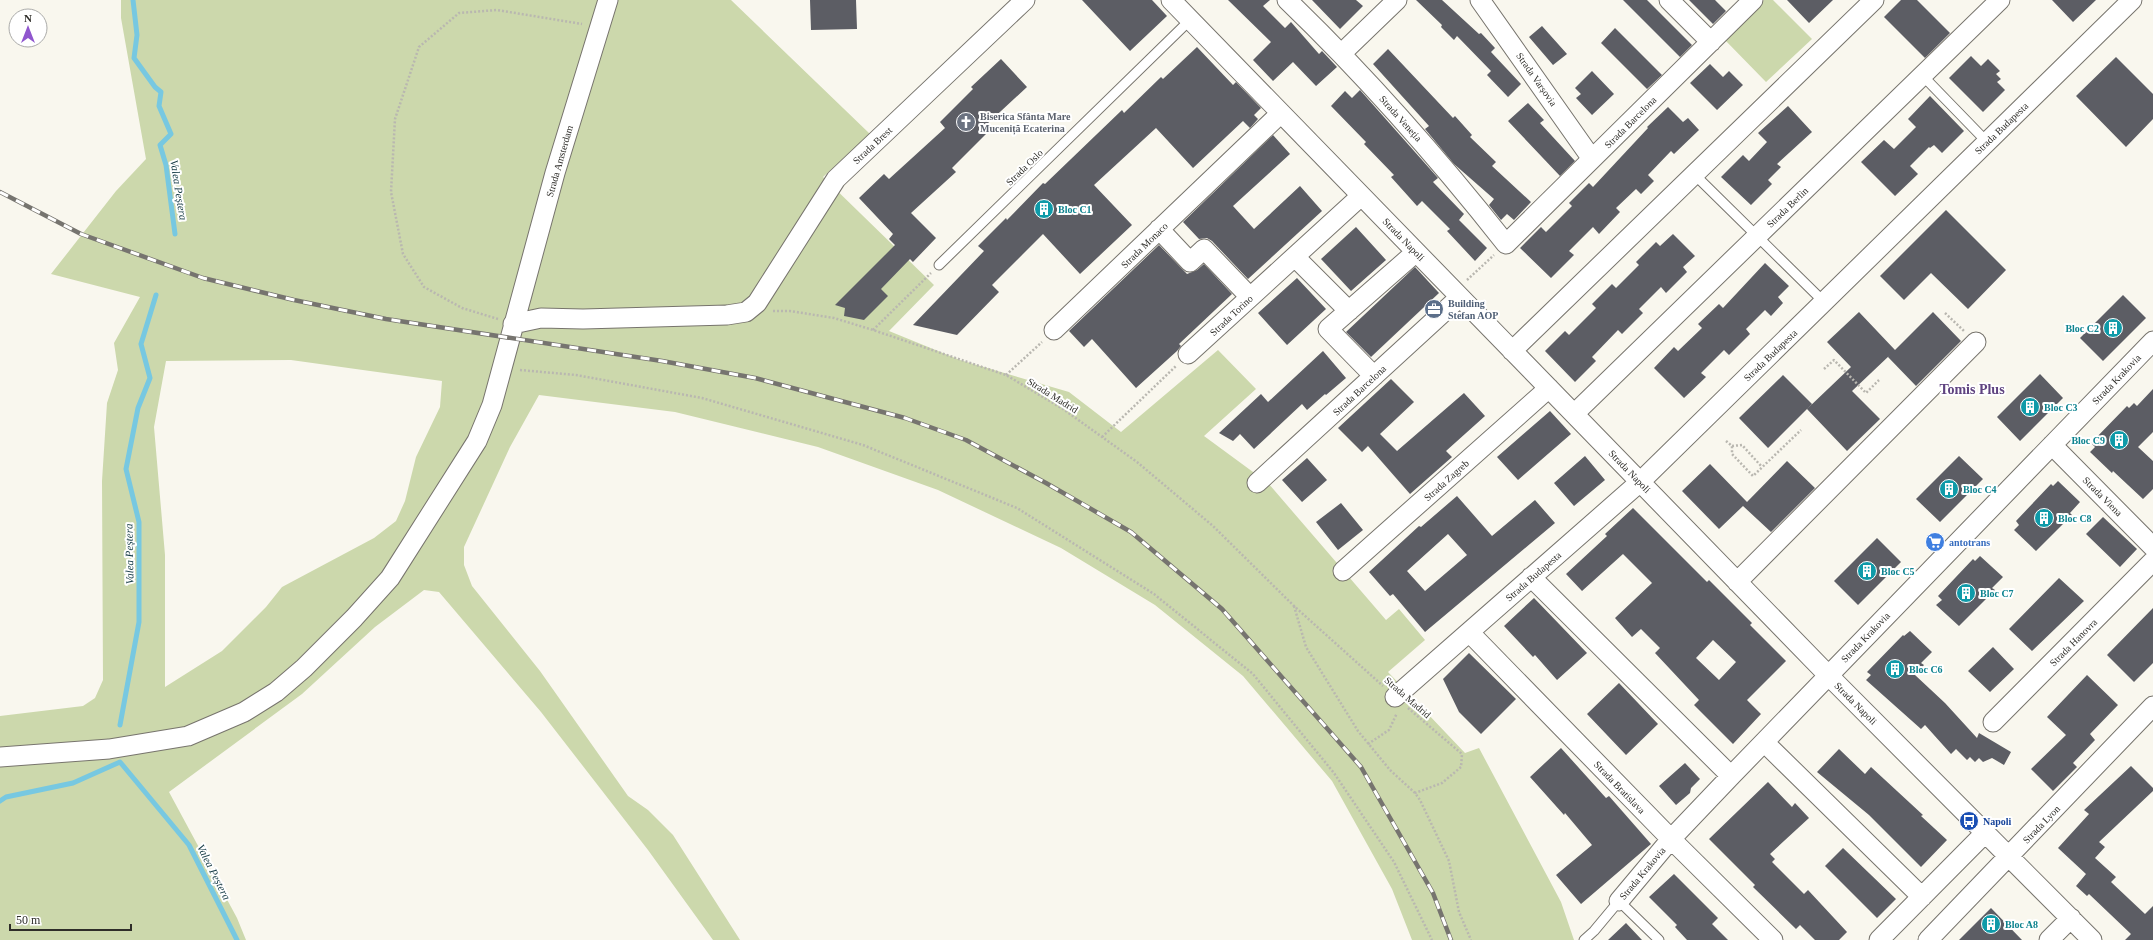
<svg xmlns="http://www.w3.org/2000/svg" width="2153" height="940" font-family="Georgia,serif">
  <rect width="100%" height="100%" fill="#f9f7ee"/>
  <!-- green -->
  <path fill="#ccd8ac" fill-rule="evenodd" d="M121 0H731L870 134 823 177 934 285 889 331 960 360 1069 392 1121 432 1218 350 1256 389 1204 436 1268 483 1386 620 1399 609 1425 640 1388 672 1465 753 1479 748 1561 902 1574 940H1412L1392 889 1332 781 1243 676 1155 605 1061 548 938 490 818 447 675 412 539 395 510 447 464 547V565L472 586 540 671 628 796 648 810 673 835 740 940H713L648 850 541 712 439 592 424 590 375 627 302 694 169 792 237 918 246 940H0V716L83 706 95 698 103 680 102 481 107 403 118 370 114 343 140 297 51 274 116 191 146 159 121 18ZM291 360 442 381 440 407 416 457 405 501 396 521 374 538 282 587 266 607 222 651 165 687V555L154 427 166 361Z
    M1764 0H1773L1812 39 1766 82 1724 39Z"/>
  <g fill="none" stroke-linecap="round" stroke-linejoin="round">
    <!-- stream -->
    <path stroke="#77c8e1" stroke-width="5" d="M133 0 137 35 134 58 155 87 161 92 159 106 171 134 160 145 166 165 175 234
      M120 725 139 622V522L126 469 138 408 150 378 141 344 156 295
      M0 801 6 797 73 783 120 762 189 845 237 940"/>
  </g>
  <!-- building -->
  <path fill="#5c5d64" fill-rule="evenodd" d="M810 0H856L857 29 811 30Z
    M1082 0H1152L1167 16 1130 51Z
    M1228 0H1270L1263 6 1285 28 1291 22 1319 54 1322 51 1337 67 1316 86 1293 62 1273 81 1253 60 1271 42Z
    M1312 0H1356L1363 6 1340 29Z
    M1416 0H1442L1479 34 1481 33 1495 48 1491 52 1521 84 1508 97 1487 75 1491 71 1457 36 1454 40 1441 27 1442 25Z
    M1623 0H1647L1692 45 1680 57Z
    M1689 0H1715L1726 11 1713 24Z
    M1787 0H1833L1809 23Z
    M1901 0H1917L1950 33 1925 58 1884 17Z
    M2052 0H2096L2073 22Z
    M1542 26 1567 54 1553 65 1529 37Z
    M1615 28 1662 75 1647 89 1601 43Z
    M1197 47 1233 85 1236 82 1261 108 1254 115 1258 119 1250 128 1243 121 1193 168 1156 128 1094 185 1132 225 1080 274 1043 234 992 285 999 292 957 335 913 325 984 251 978 246 1006 218 1007 220 1043 183 1045 184 1122 110 1124 113 1161 77 1163 79Z
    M1388 49 1453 118 1455 116 1472 135 1470 137 1496 162 1492 166 1531 202 1514 220 1507 214 1501 220 1489 205 1494 199 1454 164 1425 129 1429 126 1373 64Z
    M1971 56 1981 66 1988 59 2000 71 1996 74 2001 79 1997 82 2005 90 1983 112 1949 78Z
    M2116 57 2153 94V119L2126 147 2076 96Z
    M1001 59 1027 87 987 124 992 128 952 168 956 172 911 213 936 238 913 262 910 259 881 289 888 296 864 320 844 316 845 308 835 305 895 245 889 239 893 234 859 198 884 174 889 179 945 128 940 122 973 89 971 87Z
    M1710 64 1723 77 1729 71 1743 85 1717 110 1690 83Z
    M1592 71 1614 94 1592 115 1576 98 1581 94 1575 88Z
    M1360 90 1438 178 1433 182 1464 214 1459 220 1487 248 1475 261 1447 231 1450 229 1422 201 1417 206 1391 177 1394 175 1364 144 1366 142 1331 106 1345 91 1352 98Z
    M1930 96 1964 131 1942 153 1934 145 1930 148 1929 147 1910 166 1918 174 1895 196 1861 162 1884 140 1894 149 1916 127 1908 119Z
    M1528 103 1544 120 1540 123 1575 161 1560 176 1508 121Z
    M1788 106 1812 132 1777 164 1781 167 1768 180 1772 184 1751 205 1721 177 1743 155 1749 161 1767 142 1758 133Z
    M1668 107 1683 122 1688 118 1699 130 1674 154 1671 151 1648 175 1654 181 1641 194 1636 189 1616 208 1620 212 1599 234 1593 227 1569 251 1574 255 1551 278 1520 248 1541 227 1546 232 1572 206 1569 203 1589 183 1593 187 1648 128 1647 127Z
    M1273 135 1290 154 1233 206 1254 229 1300 186 1322 211 1248 279 1212 241 1207 238 1199 239 1183 222Z
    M1946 210 2006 270 1968 309 1931 273 1904 300 1880 276Z
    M1356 227 1386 260 1351 291 1321 259Z
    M1673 234 1695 256 1683 267 1687 272 1666 293 1661 287 1639 309 1643 313 1622 334 1618 330 1592 357 1596 361 1575 382 1545 351 1565 331 1569 335 1596 308 1592 304 1612 284 1616 288 1639 265 1636 262 1656 242 1660 246Z
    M1159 245 1187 274 1197 270 1204 264 1232 294 1179 344 1181 346 1177 351 1136 388 1092 339 1084 347 1069 331Z
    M1765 263 1789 286 1778 297 1783 303 1771 316 1765 310 1746 329 1750 334 1729 355 1724 350 1701 373 1706 377 1684 398 1654 368 1674 347 1678 351 1702 328 1698 324 1719 304 1723 308Z
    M1415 267 1439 293 1371 357 1346 332Z
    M1297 278 1326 309 1287 345 1258 313Z
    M2123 295 2146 318 2103 361 2080 338Z
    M1859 312 1895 350 1933 312 1961 341 1916 386 1888 357 1890 355 1852 391 1880 419 1847 451 1807 409 1851 367 1827 342Z
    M1323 351 1346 378 1326 395 1325 394 1307 410 1302 404 1254 449 1240 434 1233 441 1219 433 1261 394 1268 402Z
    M2040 374 2063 398 2020 441 1997 417Z
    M1783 375 1812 404 1768 448 1739 418Z
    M1391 379 1414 402 1380 434 1397 451 1464 393 1485 416 1446 451 1452 457 1410 494 1368 446 1362 452 1338 428Z
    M2153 389V432L2138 447 2153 461V489L2143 499 2113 471 2112 473 2090 452 2095 447 2091 443 2127 406 2129 408 2134 403 2137 406Z
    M1550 411 1571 434 1518 480 1497 457Z
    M1585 456 1605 480 1574 506 1554 483Z
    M1959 456 1983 479 1940 522 1916 499Z
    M1307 458 1327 480 1302 502 1282 480Z
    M1787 461 1815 488 1771 532 1743 506 1719 529 1682 491 1710 464 1747 502Z
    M2058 481 2080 502 2070 513 2072 515 2036 551 2014 530 2019 525 2016 521 2051 484 2053 486Z
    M1457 496 1492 536 1535 500 1555 523 1425 632 1393 594 1390 596 1369 572 1419 526 1421 527ZM1448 534 1467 555 1425 591 1407 571Z
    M1341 503 1363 530 1338 550 1316 522Z
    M1633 508 1707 582 1709 580 1752 623 1750 625 1786 661 1747 700 1761 714 1733 744 1694 705 1699 700 1655 653 1660 648 1641 629 1632 637 1615 618 1652 583 1623 554 1582 591 1566 574 1607 536 1605 534ZM1713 640 1736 662 1719 680 1696 658Z
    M2103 517 2137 549 2120 567 2086 534Z
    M1877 538 1901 562 1858 605 1834 581Z
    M1980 556 2003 577 1992 588 1995 590 1959 626 1936 605 1942 600 1938 596 1973 559 1975 561Z
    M2059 578 2084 601 2032 651 2009 629Z
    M1534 598 1587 653 1557 680 1535 655 1533 657 1504 626Z
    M2153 608V663L2134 682 2107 655Z
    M1910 631 1932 652 1921 663 1924 665 1915 675 1945 703 1977 738 1979 733 2011 752 2004 765 1992 758 1983 762 1979 758 1975 762 1970 757 1967 760 1956 749 1951 754 1925 725 1921 729 1866 680 1871 675 1867 672 1903 635 1904 636Z
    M1993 647 2014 669 1990 692 1968 671Z
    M1469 653 1516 699 1481 734 1459 712 1443 679Z
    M2087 675 2118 705 2090 734 2095 740 2073 763 2077 767 2053 791 2031 769 2066 735 2047 717Z
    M1619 683 1658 724 1626 755 1587 714Z
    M1561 748 1606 798 1609 796 1651 844 1581 904 1556 875 1592 845 1565 813 1564 815 1530 777Z
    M1839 749 1865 774 1871 767 1923 815 1921 816 1947 840 1921 867 1869 815 1817 772Z
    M1685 763 1700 779 1691 788 1690 793 1676 805 1659 786Z
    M2131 766 2153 788V791L2099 842 2105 847 2095 858 2116 877 2111 882 2145 914 2153 906V940H2125L2131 934 2089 894 2087 896 2076 886 2086 874 2058 848 2089 814 2084 810Z
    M1768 782 1792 807 1795 803 1809 818 1770 854 1775 859 1772 862 1804 894 1808 890 1847 932 1839 940H1815L1800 925 1796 929 1753 887 1755 885 1709 839Z
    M1843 848 1896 899 1877 918 1825 866Z
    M1674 874 1718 918 1712 924 1728 940H1687L1675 927 1677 925 1649 897Z
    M1991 908 2022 940H1959Z
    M1626 923 1642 940H1608Z"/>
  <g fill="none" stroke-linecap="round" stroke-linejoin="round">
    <!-- lane casing -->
    <g stroke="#77746d" stroke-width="11">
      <path id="lane" d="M1922 75 1987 142
        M1695 175 1824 302
        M939 265 1190 20
        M1584 940 1594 931 1619 901 1659 940"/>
    </g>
    <!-- street casing -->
    <g stroke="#77746d" stroke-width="21">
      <path id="street" d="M1171 0 1828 675 2092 940
        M1287 0C1366 76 1438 158 1506 244L1753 0
        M1480 0 1592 159
        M1669 0 1711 42
        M1342 53 1397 0
        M1159 229 1190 262 1204 249 1250 297
        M1295 257 1349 311
        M513 324 541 318 583 319 727 315 746 312 757 303 836 179 1025 0
        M1054 330 1281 113
        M1512 351 1874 0
        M1188 354 1361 196
        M1374 376 1328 329 1416 252
        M1574 414 2000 0
        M2052 445 2153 547
        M1257 483 1460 297
        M1343 571 1549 388
        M1531 577 1731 776
        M1737 582 1976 342
        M1469 632 1671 839 1773 940
        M1395 697 1640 482 2132 0
        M1993 722 2153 561
        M1764 742 1922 897
        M0 757 109 749 188 736 244 712 276 692 304 668 354 618 390 578 477 441 492 405 555 173 608 0
        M1619 901 1671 839 1731 776 2153 341
        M1879 940 1986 832
        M1928 940 2153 706
        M2049 940 2071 918"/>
    </g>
    <!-- path -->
    <path stroke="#b9b7b0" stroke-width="2.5" stroke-dasharray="2 2" stroke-linecap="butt" d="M1467 280 1494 255
      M773 311H790L834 318 873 330 1006 375 1063 409 1137 462 1213 526 1294 606 1383 686
      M1945 313 1964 331
      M498 319 462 308 424 287 403 254 391 192 395 119 419 47 459 13 497 10 582 24
      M873 330 931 273
      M1824 369 1834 360 1866 393 1879 380
      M520 370 576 375 702 398 863 445 1017 508 1154 594 1253 674 1334 773 1394 862 1432 940
      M1006 375 1042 342
      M1102 437 1176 366
      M1726 441 1732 446V454L1753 476 1801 430
      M1732 446 1742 445 1762 467
      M1294 606 1306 647 1358 731 1390 770 1415 793 1420 800 1449 861 1459 912 1471 940
      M1408 708 1462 754 1461 767 1442 783 1415 793
      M1368 744 1389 730 1397 713"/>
    <!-- lane -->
    <use href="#lane" stroke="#fff" stroke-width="9"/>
    <!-- street -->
    <use href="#street" stroke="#fff" stroke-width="19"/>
    <!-- rail casing -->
    <g stroke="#76746f" stroke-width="4.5">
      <path id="rail" d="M0 192 81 234 203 278 294 300 386 319 662 361 755 378 905 418 966 440 1046 483 1131 532 1222 609 1361 767 1433 893 1451 940"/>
    </g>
    <!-- rail -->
    <use href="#rail" stroke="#fff" stroke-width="3" stroke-dasharray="9" stroke-linecap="butt"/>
  </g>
  <!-- icons -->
  <defs>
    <g id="church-disc" transform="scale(1)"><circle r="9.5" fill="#6b7280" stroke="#fff"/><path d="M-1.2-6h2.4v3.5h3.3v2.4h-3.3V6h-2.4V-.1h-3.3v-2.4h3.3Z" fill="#fff"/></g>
    <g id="building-disc" transform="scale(1)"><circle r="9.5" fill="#0f9aa8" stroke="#fff"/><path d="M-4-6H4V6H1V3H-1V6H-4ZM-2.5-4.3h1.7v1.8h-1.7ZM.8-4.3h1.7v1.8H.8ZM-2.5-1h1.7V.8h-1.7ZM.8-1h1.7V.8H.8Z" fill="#fff"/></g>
    <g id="office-disc" transform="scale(1)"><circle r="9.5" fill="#5c6f8a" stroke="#fff"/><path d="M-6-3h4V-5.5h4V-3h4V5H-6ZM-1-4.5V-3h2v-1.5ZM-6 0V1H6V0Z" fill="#fff"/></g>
    <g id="supermarket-disc" transform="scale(1)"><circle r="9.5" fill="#3f7fe0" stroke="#fff"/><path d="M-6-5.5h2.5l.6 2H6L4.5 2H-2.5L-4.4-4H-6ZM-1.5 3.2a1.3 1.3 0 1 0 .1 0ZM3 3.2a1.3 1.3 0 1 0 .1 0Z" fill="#fff"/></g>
    <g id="bus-disc" transform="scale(1)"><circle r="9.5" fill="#1a4fb4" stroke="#fff"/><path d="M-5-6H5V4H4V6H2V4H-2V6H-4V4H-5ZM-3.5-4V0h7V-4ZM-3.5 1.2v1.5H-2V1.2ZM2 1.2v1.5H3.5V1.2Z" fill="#fff"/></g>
  </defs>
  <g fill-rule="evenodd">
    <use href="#church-disc" x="966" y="122"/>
    <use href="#building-disc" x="1044" y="209"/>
    <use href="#office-disc" x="1434" y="309"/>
    <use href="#building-disc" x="2113" y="328"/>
    <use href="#building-disc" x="2030" y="407"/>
    <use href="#building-disc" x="2119" y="440"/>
    <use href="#building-disc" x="1949" y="489"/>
    <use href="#building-disc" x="2044" y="518"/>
    <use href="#supermarket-disc" x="1935" y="542"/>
    <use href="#building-disc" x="1867" y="571"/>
    <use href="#building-disc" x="1966" y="593"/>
    <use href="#building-disc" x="1895" y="669"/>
    <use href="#bus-disc" x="1969" y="821"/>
    <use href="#building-disc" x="1991" y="924"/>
  </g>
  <g text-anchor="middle" stroke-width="4" stroke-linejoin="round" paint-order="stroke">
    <!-- street labels -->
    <g font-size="10" fill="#2e2d29" stroke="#fff">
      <text transform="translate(1537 79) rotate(55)" y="4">Strada Varșovia</text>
      <text transform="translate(1401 118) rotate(48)" y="4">Strada Veneția</text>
      <text transform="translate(1630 122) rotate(-45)" y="4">Strada Barcelona</text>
      <text transform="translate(2001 128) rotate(-44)" y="4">Strada Budapesta</text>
      <text transform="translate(872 145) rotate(-43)" y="4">Strada Brest</text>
      <text transform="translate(559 161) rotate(-74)" y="4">Strada Amsterdam</text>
      <text transform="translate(1024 167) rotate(-44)" y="4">Strada Oslo</text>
      <text transform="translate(1787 207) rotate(-44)" y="4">Strada Berlin</text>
      <text transform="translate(1404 239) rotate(46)" y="4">Strada Napoli</text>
      <text transform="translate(1144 245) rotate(-44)" y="4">Strada Monaco</text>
      <text transform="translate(1231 315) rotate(-43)" y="4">Strada Torino</text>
      <text transform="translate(1770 355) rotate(-44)" y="4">Strada Budapesta</text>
      <text transform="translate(2116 379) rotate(-46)" y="4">Strada Krakovia</text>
      <text transform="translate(1359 390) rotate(-43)" y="4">Strada Barcelona</text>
      <text transform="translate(1053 395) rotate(32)" y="4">Strada Madrid</text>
      <text transform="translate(1630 471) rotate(46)" y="4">Strada Napoli</text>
      <text transform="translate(1446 480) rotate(-42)" y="4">Strada Zagreb</text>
      <text transform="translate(2103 496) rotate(45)" y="4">Strada Viena</text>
      <text transform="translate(1533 576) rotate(-41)" y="4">Strada Budapesta</text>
      <text transform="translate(1865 637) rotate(-46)" y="4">Strada Krakovia</text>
      <text transform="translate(2073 642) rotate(-45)" y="4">Strada Hanovra</text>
      <text transform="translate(1408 697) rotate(41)" y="4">Strada Madrid</text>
      <text transform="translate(1856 703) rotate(45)" y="4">Strada Napoli</text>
      <text transform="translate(1620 787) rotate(46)" y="4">Strada Bratislava</text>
      <text transform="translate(2041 824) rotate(-46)" y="4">Strada Lyon</text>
      <text transform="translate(1642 873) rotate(-50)" y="4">Strada Krakovia</text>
    </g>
    <!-- worship labels -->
    <g font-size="10" font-weight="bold" fill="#5b616d" stroke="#fff" text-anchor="start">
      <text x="980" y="120">Biserica Sfânta Mare<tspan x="980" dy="12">Muceniță Ecaterina</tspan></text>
    </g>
    <!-- culture labels -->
    <g font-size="10" font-weight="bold" fill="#0d838f" stroke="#fff" text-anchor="start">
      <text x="1058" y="213">Bloc C1</text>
      <text x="2099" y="332" text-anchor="end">Bloc C2</text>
      <text x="2044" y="411">Bloc C3</text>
      <text x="2105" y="444" text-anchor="end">Bloc C9</text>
      <text x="1963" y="493">Bloc C4</text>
      <text x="2058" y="522">Bloc C8</text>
      <text x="1881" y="575">Bloc C5</text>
      <text x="1980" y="597">Bloc C7</text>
      <text x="1909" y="673">Bloc C6</text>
      <text x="2005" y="928">Bloc A8</text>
    </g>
    <!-- service labels -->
    <g font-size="10" font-weight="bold" fill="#4e5e75" stroke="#fff" text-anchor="start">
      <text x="1448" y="307">Building<tspan x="1448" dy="12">Stefan AOP</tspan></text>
    </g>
    <!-- shop labels -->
    <g font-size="10" font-weight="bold" fill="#366cbe" stroke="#fff" text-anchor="start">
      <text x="1949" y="546">antotrans</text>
    </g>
    <!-- transit labels -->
    <g font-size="10" font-weight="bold" fill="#164399" stroke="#fff" text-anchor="start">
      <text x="1983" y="825">Napoli</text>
    </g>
    <!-- water labels -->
    <g font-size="11" font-style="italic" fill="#143a45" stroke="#fff">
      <text transform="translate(179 190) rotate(81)" y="4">Valea Peștera</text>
      <text transform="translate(129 554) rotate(-91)" y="4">Valea Peștera</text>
      <text transform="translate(214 872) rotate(63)" y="4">Valea Peștera</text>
    </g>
    <!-- district labels -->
    <g font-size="14" font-weight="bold" fill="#5f4380" stroke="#fff">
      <text x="1972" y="394">Tomis Plus</text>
    </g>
  </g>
  <!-- north arrow -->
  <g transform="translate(28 28)"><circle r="19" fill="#ffffff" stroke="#ababa9"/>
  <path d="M0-3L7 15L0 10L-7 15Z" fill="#9056ce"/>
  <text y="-6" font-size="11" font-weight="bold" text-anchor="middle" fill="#2e2d29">N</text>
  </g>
  <!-- scale -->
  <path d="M10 924v6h121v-6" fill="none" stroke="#2e2d29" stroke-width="2"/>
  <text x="16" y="924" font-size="12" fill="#2e2d29" stroke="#ffffff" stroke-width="3" paint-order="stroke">50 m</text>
</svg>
